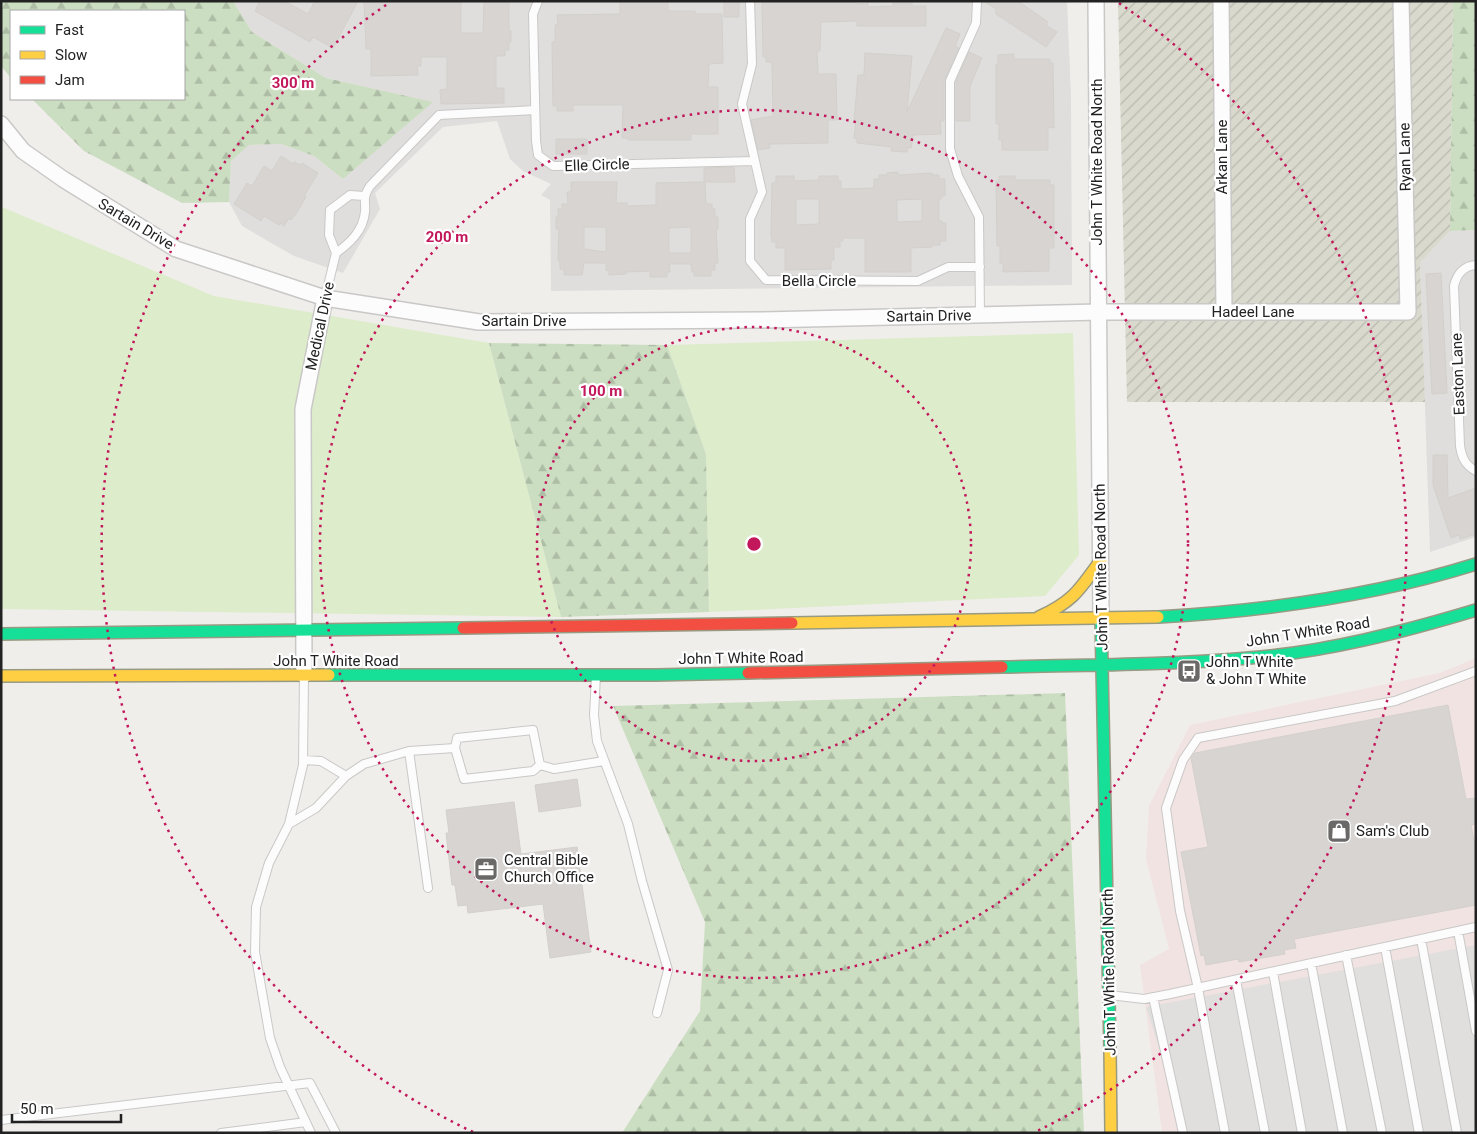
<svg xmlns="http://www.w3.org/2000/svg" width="1477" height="1134" font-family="Roboto,sans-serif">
  <defs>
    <pattern id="construction-furrows" width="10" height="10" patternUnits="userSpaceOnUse" patternTransform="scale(1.25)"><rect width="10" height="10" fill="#d9d9cd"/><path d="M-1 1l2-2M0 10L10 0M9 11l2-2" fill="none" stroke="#babab0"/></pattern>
    <pattern id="forest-firs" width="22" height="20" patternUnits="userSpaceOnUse" patternTransform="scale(1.25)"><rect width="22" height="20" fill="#cbdec1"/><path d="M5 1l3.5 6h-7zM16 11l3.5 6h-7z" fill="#aebea6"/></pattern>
  </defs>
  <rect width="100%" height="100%" fill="#f0eeeb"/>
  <!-- residential -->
  <path fill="#dfdedc" d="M233 1H1067L1071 96 1072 285 551 291 550 200 541 195 551 184 523 171 510 159 497 121 443 127 375 193 380 209 343 273 294 256 242 226 229 202 231 161 248 145 281 144 314 156 343 179 432 102 326 78 252 32Z
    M1476 230V537L1430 552 1420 263 1450 231Z"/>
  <!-- commercial -->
  <path fill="#f1e3e1" d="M1476 658V1133H1162L1140 965 1169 949 1146 859 1149 806 1190 725 1440 673Z"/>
  <!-- construction -->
  <path fill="url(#construction-furrows)" d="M1118 1H1453L1450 231 1420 263 1425 402H1127Z"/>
  <!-- grass -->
  <path fill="#ddeccb" d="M2 207 214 296 489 343 561 617 1 609Z
    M1073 333 1079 555 1045 596 709 612 706 454 667 345Z"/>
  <!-- forest -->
  <path fill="url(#forest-firs)" d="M1 1H233L252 32 326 78 433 102 343 179 314 156 281 144 249 145 231 161 229 202 182 203 84 151 32 99H184V11H11V78L1 66Z
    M1453 1H1476V230L1450 231Z
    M489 343 667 345 706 454 709 612 561 617Z
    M1065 693 1084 1133H622L700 1011 705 922 613 706Z"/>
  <!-- parking -->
  <path fill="#e0dfde" d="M1476 945V1133H1186L1146 1007Z"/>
  <!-- building -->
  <path fill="#d7d4d2" stroke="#d3d0cc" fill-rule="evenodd" d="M260 1H284L308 14 315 1H358L333 48 313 37 310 42 255 11Z
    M364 1H461V33H483L484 1H509V31H511V42H509V50H505V56H496V88H504V103L441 104 440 90 447 89V57H421V66H417L418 75 371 76V49H366Z
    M620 1H668V11H695V14H722L723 63 709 64 708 87H718V134H691V140H628V138H622L623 105H573V111H557V106H553L552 42H555V25H558L557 15 620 14Z
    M724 1H739V17H724Z
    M762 1H857V4L868 3V7L893 6V3H912V6H926V26H857V21L821 22 820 51H817L818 74H836L837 120H828V143L769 144 770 148 758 150 751 120 773 116 772 62H766V57H763Z
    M984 1H1018L1048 22 1046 25 1057 32 1046 47 996 14V9Z
    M946 28 960 34 955 46 959 48 944 81V121H940L941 134 913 135 911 148 908 147 907 152 891 151 892 147 857 143V139L854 138 856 121H854L858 75H864L865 53 912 56 907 112Z
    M969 52 982 58 970 86V121H956V82Z
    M1014 54V59H1050V63H1053L1054 128 1048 127V150H1002V140H999V124H996V64L998 65V55Z
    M556 139H587V154H556Z
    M281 156 293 164 294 162 300 165 302 163 318 173 304 196 306 197 297 212 291 220 289 218 284 226 280 223 279 225 264 216 261 221 234 204 247 183 252 186 264 166 272 171Z
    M734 167 735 182H705L706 204H712V209H715V217H718V229H716L718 263H715V270H711V276H694V272H692L691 264H669L670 272H667V277H650V271L626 272V274L609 275V271L606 270V263H584L582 275H564V269H560V261H558L559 229H556V217H558V209H562V204H568L567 192H571V182H617L616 203H627V206L656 205V183L704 182V168ZM584 227H606V252L584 249ZM691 227V253H669V228Z
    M898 172V175L932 173V175H939V179H945V196H941V199H939V221H942V223H946V241H940V245H932V247L911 248V272H865V238H843V241H840V247H834V260H831V269L785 270V248H776V242H772L771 235 772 183 776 182V176H794V180L796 181 819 180V176H838V181H841V189L874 188V179H879V175H887V173ZM796 199H819V224L796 225ZM922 199V221L897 222V200Z
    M999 176H1015V180H1050V185H1054V248H1049V271L1003 272V263H1000V246H997L996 181H999Z
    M1441 273 1447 393 1432 394 1426 274Z
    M1433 455H1447L1448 498 1476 488V534L1460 539 1459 535 1451 538 1433 485Z
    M1448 705 1466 799 1476 798V824L1471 825 1476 850V905L1294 939 1296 948 1284 950 1285 954 1239 962 1238 959 1206 965 1204 955 1201 956 1181 852 1208 847 1191 758 1195 753Z
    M577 779 581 806 539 812 535 785Z
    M514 802 521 854 577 847 591 952 550 958 543 904 468 913 467 905 458 906 455 885H452L446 833H449L446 810Z"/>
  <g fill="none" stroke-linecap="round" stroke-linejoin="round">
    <!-- lane casing -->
    <g stroke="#c9c8c7" stroke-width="10">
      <path id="lane" d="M538 1 533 14 536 141 538 155 553 166 755 161
        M750 1 752 64 742 104 762 192 750 219V261L766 280 918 281 948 267H980
        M977 1 976 23 950 81V149L958 176 979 217 980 315
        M336 253 329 235 330 210 350 195 364 196
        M1476 265C1463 266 1457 274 1454 286L1460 446C1462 458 1465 465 1476 471
        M325 298 336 253C350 243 363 231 365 212 366 199 362 199 370 186L439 115 535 110
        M596 675 594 715 597 741 628 824 642 881 668 970 657 1013
        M304 676 303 765 289 824 269 863 256 907 255 952 270 1038 280 1067 311 1133
        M409 751 428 888
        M303 760 321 761 346 776
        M540 765 554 769 604 761
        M289 824 316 808 346 776 364 764 409 751 455 748 457 738 533 730 540 765 533 771 464 779 455 748
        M1458 931 1476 1031
        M1421 939 1457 1133
        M1385 947 1419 1133
        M1346 955 1382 1133
        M1311 963 1343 1133
        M1273 972 1302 1133
        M1236 980 1265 1133
        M1109 995 1144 999 1170 994 1476 927
        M1153 997 1183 1133
        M1 1120 310 1083 336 1133
        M221 1133 306 1122
        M1225 1133 1198 988 1180 911 1166 808 1183 760 1198 738 1395 701 1476 671"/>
    </g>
    <!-- street casing -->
    <g stroke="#c9c8c7" stroke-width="18">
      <path id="street" d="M1096 1 1101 619
        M1221 1 1224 312
        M1 124 23 151 63 179 176 249 325 298 479 322 763 320 1099 312H1408L1401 1
        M304 675 303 409 325 298"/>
    </g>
    <!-- fast casing -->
    <g stroke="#999a82" stroke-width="14">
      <path id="fast" d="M1158 617C1265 611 1374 596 1476 564
        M1101 619 1110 1050
        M1 634 463 628
        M1002 667C1084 665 1167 665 1249 658 1326 652 1403 632 1476 610
        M329 675H656L748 673"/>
    </g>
    <!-- slow casing -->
    <g stroke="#999a82" stroke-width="14">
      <path id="slow" d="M1039 617C1073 602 1080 589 1101 560
        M792 623 1158 617
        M1 676 329 675
        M1110 1050 1111 1133"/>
    </g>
    <!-- jam casing -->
    <g stroke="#999a82" stroke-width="14">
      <path id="jam" d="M463 628 792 623
        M748 673 1002 667"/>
    </g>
    <!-- lane -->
    <use href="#lane" stroke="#fdfcfc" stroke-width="8"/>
    <!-- street -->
    <use href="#street" stroke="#fdfcfc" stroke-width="15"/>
    <!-- fast -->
    <use href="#fast" stroke="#16e098" stroke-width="11"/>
    <!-- slow -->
    <use href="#slow" stroke="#ffcf43" stroke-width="11"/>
    <!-- jam -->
    <use href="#jam" stroke="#f24e42" stroke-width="11"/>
  </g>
  <!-- distance rings -->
  <g fill="none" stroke="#c2185b" stroke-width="2.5" stroke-dasharray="2.5 5">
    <circle cx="754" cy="544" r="217"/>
    <circle cx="754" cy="544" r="434"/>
    <path d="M473 1132A652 652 0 0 1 389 3M1119 3A652 652 0 0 1 1035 1132"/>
  </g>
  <!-- icons -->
  <defs>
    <g id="bus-square" transform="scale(1.25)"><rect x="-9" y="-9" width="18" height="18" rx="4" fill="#6a6968" stroke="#fff"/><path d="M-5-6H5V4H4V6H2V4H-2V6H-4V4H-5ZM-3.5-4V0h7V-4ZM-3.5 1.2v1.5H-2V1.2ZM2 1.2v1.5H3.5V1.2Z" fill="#fff"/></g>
    <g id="shop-square" transform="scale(1.25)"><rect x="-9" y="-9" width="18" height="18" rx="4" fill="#6a6968" stroke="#fff"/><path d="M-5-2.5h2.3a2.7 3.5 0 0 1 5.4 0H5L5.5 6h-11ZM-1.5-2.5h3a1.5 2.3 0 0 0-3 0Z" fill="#fff"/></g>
    <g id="office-square" transform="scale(1.25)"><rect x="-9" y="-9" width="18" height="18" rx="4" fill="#6a6968" stroke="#fff"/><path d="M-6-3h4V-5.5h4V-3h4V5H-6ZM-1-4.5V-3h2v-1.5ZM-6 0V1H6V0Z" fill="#fff"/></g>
  </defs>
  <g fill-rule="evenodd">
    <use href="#bus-square" x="1189" y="671"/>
    <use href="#shop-square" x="1339" y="831"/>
    <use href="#office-square" x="486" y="869"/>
  </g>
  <g text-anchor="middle" stroke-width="4.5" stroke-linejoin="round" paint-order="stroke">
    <!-- street labels -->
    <g font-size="15" fill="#222" stroke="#fff">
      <text transform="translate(1222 157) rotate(-90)" y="5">Arkan Lane</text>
      <text transform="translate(1405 157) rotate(-91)" y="5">Ryan Lane</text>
      <text transform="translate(1097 162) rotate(-90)" y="5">John T White Road North</text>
      <text transform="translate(597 165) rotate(-2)" y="5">Elle Circle</text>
      <text transform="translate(136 224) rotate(31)" y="5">Sartain Drive</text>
      <text x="819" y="286">Bella Circle</text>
      <text x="1253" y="317">Hadeel Lane</text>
      <text transform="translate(929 316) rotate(-1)" y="5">Sartain Drive</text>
      <text x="524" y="326">Sartain Drive</text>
      <text transform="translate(320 326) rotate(-78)" y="5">Medical Drive</text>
      <text transform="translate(1458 374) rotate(-92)" y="5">Easton Lane</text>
      <text transform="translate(1101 567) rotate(-91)" y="5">John T White Road North</text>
      <text transform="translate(1308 632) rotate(-9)" y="5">John T White Road</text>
      <text transform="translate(741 658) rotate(-1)" y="5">John T White Road</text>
      <text x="336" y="666">John T White Road</text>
      <text transform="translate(1109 972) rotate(-91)" y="5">John T White Road North</text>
    </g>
    <!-- poi labels -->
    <g font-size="15" fill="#222" stroke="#fff" text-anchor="start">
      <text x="1206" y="667">John T White<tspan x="1206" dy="17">&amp; John T White</tspan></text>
      <text x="1356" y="836">Sam's Club</text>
      <text x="504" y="865">Central Bible<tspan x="504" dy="17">Church Office</tspan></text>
    </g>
  </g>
  <circle cx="754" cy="544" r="8" fill="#c2185b" stroke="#fff" stroke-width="2.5"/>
  <g font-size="15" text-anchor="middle" font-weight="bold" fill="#c2185b" stroke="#fff" stroke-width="4.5" stroke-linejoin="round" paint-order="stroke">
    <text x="293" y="88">300 m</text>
    <text x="447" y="242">200 m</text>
    <text x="601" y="396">100 m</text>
  </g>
  <!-- border -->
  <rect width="1477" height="1134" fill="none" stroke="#222222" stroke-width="5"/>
  <!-- legend -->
  <rect x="10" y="10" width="175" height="90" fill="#ffffff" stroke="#a7a7a7"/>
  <rect x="20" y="26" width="25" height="8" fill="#16e098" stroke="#a7a7a7"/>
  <text x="55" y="35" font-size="15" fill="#222222">Fast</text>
  <rect x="20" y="51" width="25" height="8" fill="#ffcf43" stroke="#a7a7a7"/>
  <text x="55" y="60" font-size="15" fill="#222222">Slow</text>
  <rect x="20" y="76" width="25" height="8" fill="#f24e42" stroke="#a7a7a7"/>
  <text x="55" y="85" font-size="15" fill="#222222">Jam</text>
  <!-- scale -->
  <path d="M12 1114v8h109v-8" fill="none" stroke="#222222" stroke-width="2.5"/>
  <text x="20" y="1114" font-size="15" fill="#222222" stroke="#ffffff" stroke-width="4" paint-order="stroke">50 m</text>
</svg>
